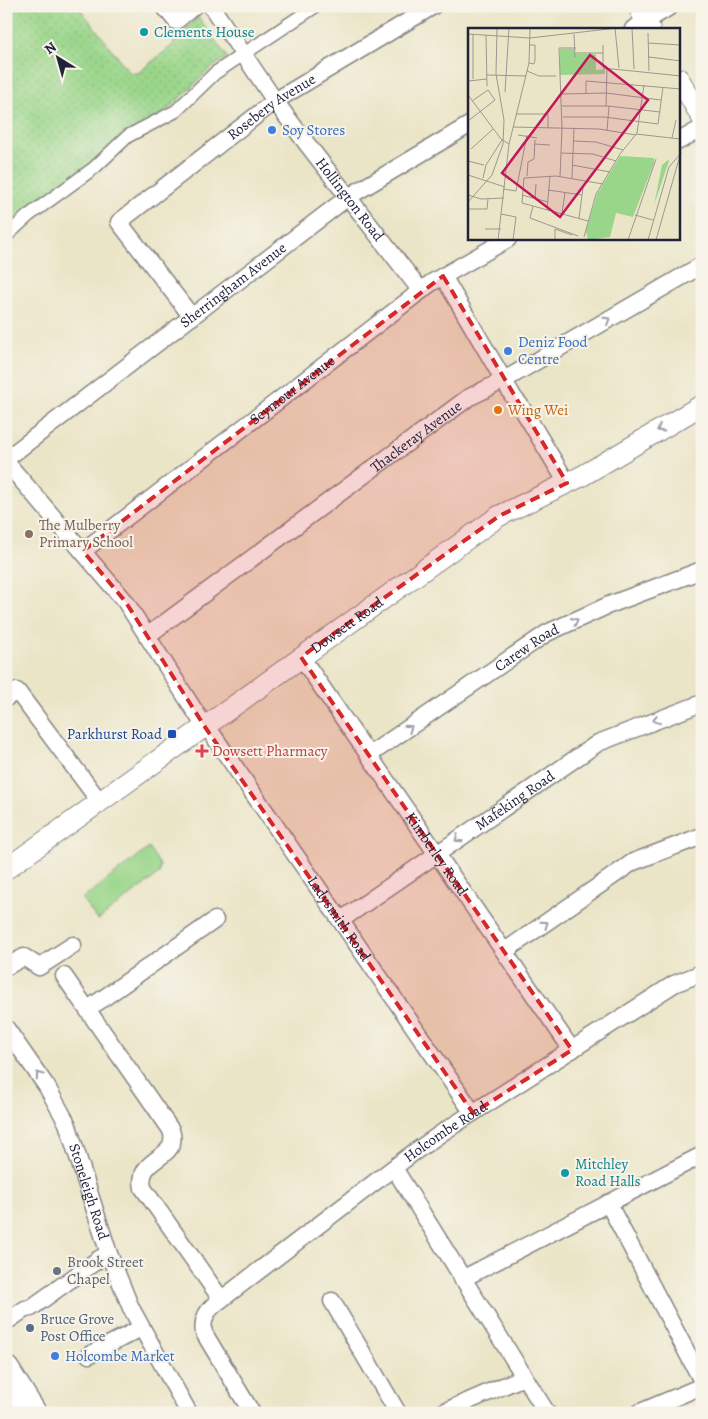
<svg xmlns="http://www.w3.org/2000/svg" width="708" height="1419" viewBox="0 0 708 1419" font-family="Alegreya,serif">
	<style>
		.grass { fill: #9ad68a; stroke: #5e7c62 }
		.park { fill: url(#park-dots); stroke: #5e7c62 }
		.lines { fill: none; stroke-linecap: round; stroke-linejoin: round }
		.pedestrian-casing { stroke: #868482; stroke-width: 15 }
		.minor-casing { stroke: #868482; stroke-width: 19 }
		.tertiary-casing { stroke: #868482; stroke-width: 22 }
		.trunk-casing { stroke: #868482; stroke-width: 29 }
		.pedestrian { stroke: #fff; stroke-width: 12 }
		.minor { stroke: #fff; stroke-width: 16 }
		.tertiary { stroke: #fff; stroke-width: 20 }
		.trunk { stroke: #fff; stroke-width: 26 }
		.oneway { stroke: #9c9ca7 }
		.marked { fill: #d62828; fill-opacity: 0.2; stroke: #d62828; stroke-width: 4; stroke-dasharray: 10 6; stroke-linejoin: round }
		.culture-dot { fill: #0f9aa8; stroke: #f7f3e8; stroke-width: 2 }
		.shop-dot { fill: #3f7fe0; stroke: #f7f3e8; stroke-width: 2 }
		.food-dot { fill: #e8710a; stroke: #f7f3e8; stroke-width: 2 }
		.education-dot { fill: #8d6e63; stroke: #f7f3e8; stroke-width: 2 }
		.transit-dot { fill: #1a4fb4; stroke: #f7f3e8; stroke-width: 2 }
		.health-dot { fill: #e0444e; stroke: #f7f3e8; stroke-width: 2 }
		.worship-dot { fill: #6b7280; stroke: #f7f3e8; stroke-width: 2 }
		.service-dot { fill: #5c6f8a; stroke: #f7f3e8; stroke-width: 2 }
		.labels { text-anchor: middle; stroke-width: 4; stroke-linejoin: round; paint-order: stroke }
		.culture-label { font-size: 15px; fill: #0d838f; stroke: #f7f3e8; text-anchor: start }
		.street-label { font-size: 15px; fill: #22223b; stroke: #f7f3e8 }
		.shop-label { font-size: 15px; fill: #366cbe; stroke: #f7f3e8; text-anchor: start }
		.food-label { font-size: 15px; fill: #c56008; stroke: #f7f3e8; text-anchor: start }
		.education-label { font-size: 15px; fill: #785e54; stroke: #f7f3e8; text-anchor: start }
		.transit-label { font-size: 15px; fill: #164399; stroke: #f7f3e8; text-anchor: end }
		.health-label { font-size: 15px; fill: #be3a42; stroke: #f7f3e8; text-anchor: start }
		.worship-label { font-size: 15px; fill: #5b616d; stroke: #f7f3e8; text-anchor: start }
		.service-label { font-size: 15px; fill: #4e5e75; stroke: #f7f3e8; text-anchor: start }
		.inset-road { fill: none; stroke: #9b9790; stroke-width: 1 }
		.view { fill: #c2185b; fill-opacity: 0.15; stroke: #c2185b; stroke-width: 2.5 }
		.inset-edge { fill: none; stroke: #22223b; stroke-width: 2.5 }
	</style>
	<defs>
		<pattern id="park-dots" width="8" height="8" patternUnits="userSpaceOnUse" patternTransform="scale(1.25)"><rect width="8" height="8" fill="#9ad68a"/><path d="M2 2h.1M6 6h.1" fill="none" stroke="#84b778" stroke-width="1.8" stroke-linecap="round"/></pattern>
	</defs>
	<rect width="100%" height="100%" fill="#f7f3e8"/>
	<filter id="ink" filterUnits="userSpaceOnUse"><feTurbulence type="fractalNoise" baseFrequency=".02" numOctaves="2"/><feDisplacementMap in="SourceGraphic" scale="10" xChannelSelector="R" yChannelSelector="G"/><feConvolveMatrix kernelMatrix="1 2 1 2 8 2 1 2 1" color-interpolation-filters="sRGB"/></filter>
	<filter id="wash" filterUnits="userSpaceOnUse"><feTurbulence type="fractalNoise" baseFrequency=".0096" numOctaves="4" result="noise"/><feDisplacementMap in="SourceGraphic" scale="20" xChannelSelector="R" yChannelSelector="G"/><feGaussianBlur stdDeviation="1.12" result="paint"/><feColorMatrix in="noise" values="0 0 0 0 0 0 0 0 0 0 0 0 0 0 0 0 0 1.4 0 .05"/><feComposite in="paint" operator="in"/></filter>
	<g filter="url(#wash)">
		<rect width="100%" height="100%" fill="#ebe5c8"/>
		<path class="grass" d="M149,848L160,865L159,874L98,920L82,899Z"/>
		<path class="park" d="M6,6H78L130,73H138L174,44V37L199,18L227,57L209,70L171,107L26,210L6,227Z"/>
	</g>
	<g filter="url(#ink)">
		<g class="lines">
			<defs>
				<path id="pedestrian" d="M6,236L28,216L94,168L128,136L176,111L215,73L316,6"/>
				<g id="minor">
					<path d="M164,6L176,21L194,6"/>
					<path id="s1" d="M211,6L275,101L307,144L421,291"/>
					<path d="M633,29L671,6"/>
					<path d="M679,141L702,128"/>
					<path d="M443,276L514,398L520,405L567,483"/>
					<path id="s2" d="M192,317L119,222L275,101L433,6"/>
					<path id="s3" d="M6,459L348,197L469,125"/>
					<path d="M6,462L125,601L205,727"/>
					<path id="s4" d="M83,551L431,283L508,239"/>
					<path id="s5" d="M147,636L468,398L504,380L702,265"/>
					<path id="s6" d="M301,657L572,1050"/>
					<path d="M6,698L17,691L100,802"/>
					<path id="s7" d="M206,725L473,1113"/>
					<path id="s8" d="M369,755L547,633L609,605L702,570"/>
					<path id="s9" d="M341,920L598,743L702,703"/>
					<path d="M505,951L633,862L702,836"/>
					<path d="M6,967L24,957L39,967L73,945"/>
					<path d="M64,976L171,1130C181,1161 136,1155 143,1188L221,1299"/>
					<path d="M88,1009L215,920"/>
					<path id="s10" d="M6,1028L47,1087L67,1123L109,1254L131,1308L189,1413"/>
					<path d="M394,1168L547,1413"/>
					<path d="M608,1203L702,1381"/>
					<path d="M462,1279L702,1155"/>
					<path d="M332,1301L398,1413"/>
					<path d="M9,1320L25,1309L31,1308L99,1259L109,1254"/>
					<path d="M89,1355L141,1328"/>
					<path id="s11" d="M252,1413L204,1333C202,1321 205,1313 214,1305L413,1153L443,1132L674,984L702,973"/>
					<path d="M441,1413L524,1377"/>
					<path d="M638,1413L702,1386"/>
				</g>
				<g id="tertiary">
					<path d="M638,6L650,29"/>
					<path d="M679,79L702,118"/>
					<path id="s12" d="M6,869L499,516L582,476L702,405"/>
				</g>
				<path id="trunk" d="M6,1370L33,1413"/>
			</defs>
			<use href="#pedestrian" class="pedestrian-casing"/>
			<use href="#minor" class="minor-casing"/>
			<use href="#tertiary" class="tertiary-casing"/>
			<use href="#trunk" class="trunk-casing"/>
			<use href="#pedestrian" class="pedestrian"/>
			<use href="#minor" class="minor"/>
			<use href="#tertiary" class="tertiary"/>
			<use href="#trunk" class="trunk"/>
		</g>
		<defs><path id="oneway-chevron" d="M-2-3.5L2.5 0L-2 3.5" fill="none" stroke-width="1.6" stroke-linecap="round" stroke-linejoin="round" transform="scale(1.25)"/></defs>
		<g class="oneway">
			<use href="#oneway-chevron" transform="translate(607 320) rotate(-30)"/>
			<use href="#oneway-chevron" transform="translate(660 429) rotate(149)"/>
			<use href="#oneway-chevron" transform="translate(575 621) rotate(-25)"/>
			<use href="#oneway-chevron" transform="translate(656 720) rotate(159)"/>
			<use href="#oneway-chevron" transform="translate(409 728) rotate(-34)"/>
			<use href="#oneway-chevron" transform="translate(458 839) rotate(145)"/>
			<use href="#oneway-chevron" transform="translate(545 924) rotate(-35)"/>
			<use href="#oneway-chevron" transform="translate(39 1075) rotate(-125)"/>
		</g>
	</g>
	<path class="marked" d="M443,276L567,483L499,516L301,657L572,1050L473,1113L205,727L125,601L83,551Z"/>
	<g class="culture-dot">
		<circle cx="144" cy="32" r="5"/>
		<circle cx="565" cy="1173" r="5"/>
	</g>
	<g class="shop-dot">
		<circle cx="272" cy="130" r="5"/>
		<circle cx="508" cy="351" r="5"/>
		<circle cx="55" cy="1356" r="5"/>
	</g>
	<circle class="food-dot" cx="498" cy="410" r="5"/>
	<circle class="education-dot" cx="29" cy="534" r="5"/>
	<rect class="transit-dot" x="167" y="729" width="10" height="10" rx="2.5"/>
	<path class="health-dot" d="M199.5 743.5h5v5h5v5h-5v5h-5v-5h-5v-5h5z"/>
	<circle class="worship-dot" cx="57" cy="1271" r="5"/>
	<circle class="service-dot" cx="30" cy="1328" r="5"/>
	<g class="labels">
		<g class="culture-label">
			<text x="154" y="37">Clements House</text>
			<text x="575" y="1169">Mitchley<tspan x="575" dy="17">Road Halls</tspan></text>
		</g>
		<g class="street-label">
			<text dy="5" stroke="none"><textPath href="#s2" startOffset="311">Rosebery Avenue</textPath></text>
			<text dy="5" stroke="none"><textPath href="#s1" startOffset="238">Hollington Road</textPath></text>
			<text dy="5" stroke="none"><textPath href="#s3" startOffset="286">Sherringham Avenue</textPath></text>
			<text dy="5" stroke="none"><textPath href="#s4" startOffset="264">Seymour Avenue</textPath></text>
			<text dy="5" stroke="none"><textPath href="#s5" startOffset="335">Thackeray Avenue</textPath></text>
			<text dy="5" stroke="none"><textPath href="#s12" startOffset="419">Dowsett Road</textPath></text>
			<text dy="5" stroke="none"><textPath href="#s8" startOffset="191">Carew Road</textPath></text>
			<text dy="5" stroke="none"><textPath href="#s9" startOffset="211">Mafeking Road</textPath></text>
			<text dy="5" stroke="none"><textPath href="#s6" startOffset="239">Kimberley Road</textPath></text>
			<text dy="5" stroke="none"><textPath href="#s7" startOffset="235">Ladysmith Road</textPath></text>
			<text dy="5" stroke="none"><textPath href="#s11" startOffset="414">Holcombe Road</textPath></text>
			<text dy="5" stroke="none"><textPath href="#s10" startOffset="185">Stoneleigh Road</textPath></text>
		</g>
		<g class="shop-label">
			<text x="282" y="135">Soy Stores</text>
			<text x="518" y="347">Deniz Food<tspan x="518" dy="17">Centre</tspan></text>
			<text x="65" y="1361">Holcombe Market</text>
		</g>
		<g class="food-label">
			<text x="508" y="415">Wing Wei</text>
		</g>
		<g class="education-label">
			<text x="39" y="530">The Mulberry<tspan x="39" dy="17">Primary School</tspan></text>
		</g>
		<g class="transit-label">
			<text x="162" y="739">Parkhurst Road</text>
		</g>
		<g class="health-label">
			<text x="212" y="756">Dowsett Pharmacy</text>
		</g>
		<g class="worship-label">
			<text x="67" y="1267">Brook Street<tspan x="67" dy="17">Chapel</tspan></text>
		</g>
		<g class="service-label">
			<text x="40" y="1324">Bruce Grove<tspan x="40" dy="17">Post Office</tspan></text>
		</g>
	</g>
	<g transform="translate(468 28)">
		<rect width="212" height="212" fill="#ebe5c8"/>
		<path d="M200,132L201,133L186,177L194,137Z" fill="#9ad68a"/>
		<path d="M92,21H106L108,26H128V42L137,41V46L92,47ZM152,128L186,130V135L165,189L148,185L142,209L120,212L118,203L129,166Z" fill="#9ad68a"/>
		<path class="inset-road" d="M147,0L151,40M164,0L166,41M180,5L181,43M0,6L62,10M5,6V51M106,6L107,29M18,7L19,58M62,10L149,0M180,15L213,17M135,17V40L213,48M108,25H135M181,29L213,33M61,35L66,36L67,32V17H62M59,43L71,48H88M19,47L58,48M0,53L19,51M37,64L41,0M94,66L138,65L193,72M118,66V53L213,61M0,67L33,111L41,116L30,212M94,78H140L192,84M138,78L139,40M48,86H80V100M95,89H136L190,96L195,59M0,93L27,72L20,62L4,73M45,99L131,101L168,107M94,100L91,20H108M139,103L141,78M168,106L212,111M50,107L69,110M204,110L208,92M105,113L128,114L155,122M41,116L61,35L62,0M66,116L82,117M3,121L25,101M93,125L125,126L148,133M0,133L16,137M104,137L142,144M0,147L37,159M59,148L60,134L66,131L67,112M92,149L94,100M15,150L18,137L34,112M104,150L106,100M35,161L48,163L59,107M80,162L114,167M0,167L13,171L36,170M54,167L80,174M67,171L68,156M0,174L24,147L35,116L36,92L28,46L29,0M65,178L62,190L110,208M0,181H19L20,171M79,182L82,148M94,185L97,165M33,186L48,189L45,212M167,187L185,192M111,190L115,160M120,193L54,175L56,150L88,148L135,156M17,201H33M116,209L128,166L152,126L169,105L176,57M87,212V201L104,207M160,212L188,131M180,212L201,139L213,125M188,212L213,124"/>
		<path class="view" d="M122,27L180,72L92,189L34,145Z"/>
		<rect width="212" height="212" class="inset-edge"/>
	</g>
	<rect width="708" height="1419" fill="none" stroke="#f7f3e8" stroke-width="25"/>
	<g transform="translate(58 58) rotate(323)" stroke="#f7f3e8" stroke-width="4" paint-order="stroke">
	<path d="M0-4L9 19L0 12L-9 19Z" fill="#22223b"/>
	<text y="-8" font-size="14" font-weight="bold" text-anchor="middle" fill="#22223b">N</text>
	</g>
</svg>
